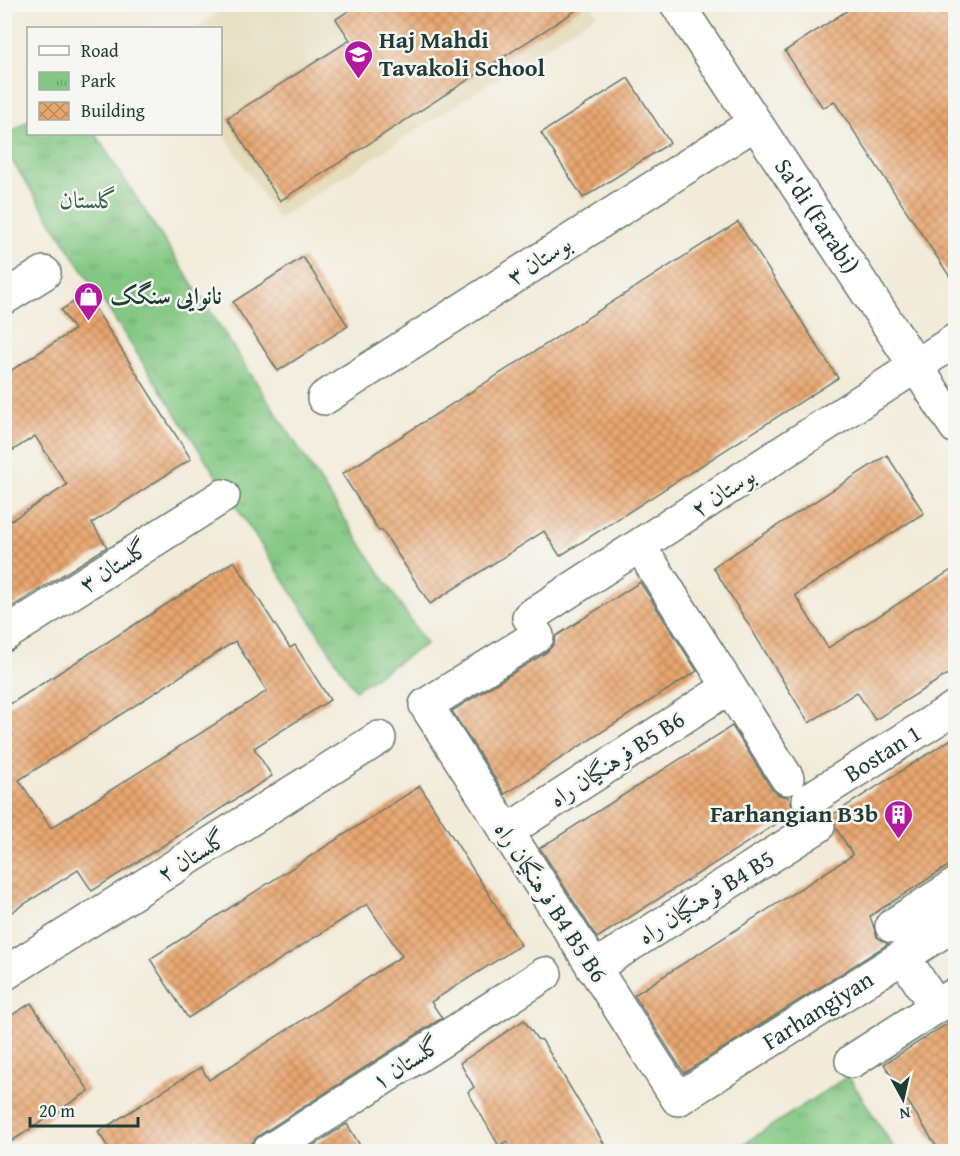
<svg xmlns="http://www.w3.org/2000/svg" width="960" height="1156" viewBox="0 0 960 1156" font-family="'Gentium Book Plus',Amiri,serif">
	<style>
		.built { fill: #e4dbba }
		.park { fill: url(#park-tufts); stroke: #52825c; stroke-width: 1.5 }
		.building { fill: url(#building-cross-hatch); fill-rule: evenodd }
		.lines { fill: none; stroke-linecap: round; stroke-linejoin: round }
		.minor-casing { stroke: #697a6e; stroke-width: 36 }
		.minor { stroke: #fff; stroke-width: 33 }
		.labels { text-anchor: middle; stroke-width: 5; stroke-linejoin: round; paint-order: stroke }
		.poi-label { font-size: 24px; font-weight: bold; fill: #1f3d34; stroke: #f6f6f2; text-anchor: start }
		.park-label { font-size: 24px; fill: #386048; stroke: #f6f6f2 }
		.street-label { font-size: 24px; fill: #1f3d34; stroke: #f6f6f2 }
	</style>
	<defs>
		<pattern id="park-tufts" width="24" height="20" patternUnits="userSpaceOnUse" patternTransform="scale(1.5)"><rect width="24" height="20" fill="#84c883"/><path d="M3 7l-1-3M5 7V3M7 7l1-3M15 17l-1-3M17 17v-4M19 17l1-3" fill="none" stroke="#6ba46c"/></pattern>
		<pattern id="building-cross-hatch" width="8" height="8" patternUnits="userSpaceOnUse" patternTransform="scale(1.5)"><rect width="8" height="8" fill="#e9a66f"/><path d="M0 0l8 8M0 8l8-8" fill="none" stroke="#bc885c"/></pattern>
	</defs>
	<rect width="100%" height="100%" fill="#f6f6f2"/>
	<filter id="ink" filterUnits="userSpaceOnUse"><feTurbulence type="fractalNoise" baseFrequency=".0167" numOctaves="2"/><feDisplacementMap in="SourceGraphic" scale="12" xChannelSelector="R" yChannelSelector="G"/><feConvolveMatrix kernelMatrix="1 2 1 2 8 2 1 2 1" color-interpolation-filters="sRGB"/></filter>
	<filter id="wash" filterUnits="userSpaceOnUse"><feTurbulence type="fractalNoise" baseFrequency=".008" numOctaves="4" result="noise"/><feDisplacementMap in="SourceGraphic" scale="24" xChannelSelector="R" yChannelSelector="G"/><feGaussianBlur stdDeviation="1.35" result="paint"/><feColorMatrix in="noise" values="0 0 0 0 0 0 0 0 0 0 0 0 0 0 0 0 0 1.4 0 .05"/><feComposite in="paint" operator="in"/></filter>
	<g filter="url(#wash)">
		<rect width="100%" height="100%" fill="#f2ebd9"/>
		<path class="built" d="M232,4H591L597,14L278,219L221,130L220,28H195Z"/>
		<g class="park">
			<path d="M28,121V134H95L426,644L355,690L5,150V136Z"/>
			<path d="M848,1076L896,1151L731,1152Z"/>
		</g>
		<g id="blocks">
			<g class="building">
				<path d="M359,4H586L280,201L227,118L350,40L336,19Z"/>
				<path d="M857,4H956V286L834,101L823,108L785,51Z"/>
				<path d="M628,78L670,143L583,198L541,133Z"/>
				<path d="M738,222L838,378L560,556L544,531L430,604L382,530L379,531L342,474Z"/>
				<path d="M303,257L348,326L278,371L233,302Z"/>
				<path d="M86,294L191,459L92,523L107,547L4,612V525L67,485L35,436L4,456V375L74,330L61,310Z"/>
				<path d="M887,455L924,513L795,595L828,648L956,567V669L875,720L857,692L809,723L713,567Z"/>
				<path d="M234,561L290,648L295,645L330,700L254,748L272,776L92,891L78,870L4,917V708ZM235,641L267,691L51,828L19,780Z"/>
				<path d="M640,582L697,671L505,794L452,711L547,652L554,644L556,636Z"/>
				<path d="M732,726L771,788L779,795L788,797L795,812L597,938L540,848Z"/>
				<path d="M956,736V861L870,916L877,937L888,944L684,1073L634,995L853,855L836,828L832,815Z"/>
				<path d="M420,786L521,945L431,1002L442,1018L258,1136L252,1143L249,1152H111L98,1132L201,1067L209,1080L402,956L367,904L188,1018L150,959Z"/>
				<path d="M31,1003L89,1091L4,1146V1020Z"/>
				<path d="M956,1018V1152H940L884,1064Z"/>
				<path d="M524,1020L537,1039L542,1040L609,1152H512L507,1141L499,1146L468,1092L474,1087L460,1063Z"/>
				<path d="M347,1124L364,1152H303Z"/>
			</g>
		</g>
	</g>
	<g filter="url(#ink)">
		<use href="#blocks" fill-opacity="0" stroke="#697a6e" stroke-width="1.5"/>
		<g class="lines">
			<defs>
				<g id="minor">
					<path id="s1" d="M677,4L956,427"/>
					<path d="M4,298L44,273"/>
					<path d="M324,398L755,123"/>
					<path d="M651,564L787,778"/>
					<path d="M529,617L956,340"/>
					<path d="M4,635L223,496"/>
					<path id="s2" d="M537,636L426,705L678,1099L956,923"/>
					<path id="s3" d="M809,800L956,707"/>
					<path d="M506,832L729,687"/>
					<path d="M892,926L956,885"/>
					<path d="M903,956L936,1007"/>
					<path d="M593,968L818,826"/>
					<path d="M4,974L379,738"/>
					<path d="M852,1061L956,994"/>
					<path d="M268,1152L545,974"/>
				</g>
			</defs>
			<use href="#minor" class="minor-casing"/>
			<use href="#minor" class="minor"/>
		</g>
	</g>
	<defs>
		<symbol id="school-pin" viewBox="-11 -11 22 30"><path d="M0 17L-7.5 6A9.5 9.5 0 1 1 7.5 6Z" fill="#b5179e" stroke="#f6f6f2"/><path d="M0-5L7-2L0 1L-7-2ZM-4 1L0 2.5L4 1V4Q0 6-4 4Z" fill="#fff"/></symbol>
		<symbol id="shop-pin" viewBox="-11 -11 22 30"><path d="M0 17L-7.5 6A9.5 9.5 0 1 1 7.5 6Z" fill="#b5179e" stroke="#f6f6f2"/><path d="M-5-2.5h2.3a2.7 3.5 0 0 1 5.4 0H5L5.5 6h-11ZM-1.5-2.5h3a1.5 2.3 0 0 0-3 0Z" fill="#fff"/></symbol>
		<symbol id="building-pin" viewBox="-11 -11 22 30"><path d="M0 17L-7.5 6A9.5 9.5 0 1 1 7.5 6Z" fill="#b5179e" stroke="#f6f6f2"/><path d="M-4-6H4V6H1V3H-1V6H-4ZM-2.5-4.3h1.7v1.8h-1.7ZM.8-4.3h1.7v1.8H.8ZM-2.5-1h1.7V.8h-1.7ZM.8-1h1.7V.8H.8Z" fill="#fff"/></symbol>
	</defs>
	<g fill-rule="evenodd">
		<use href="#school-pin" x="342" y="38" width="33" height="45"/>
		<use href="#shop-pin" x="72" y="280" width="33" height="45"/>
		<use href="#building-pin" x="882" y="798" width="33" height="45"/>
	</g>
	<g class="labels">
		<g class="poi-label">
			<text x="379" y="48">Haj Mahdi<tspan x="379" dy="28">Tavakoli School</tspan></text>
			<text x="110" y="304">نانوایی سنگک</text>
			<text x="878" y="822" text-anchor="end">Farhangian B3b</text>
		</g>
		<g class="park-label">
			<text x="88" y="208">گلستان</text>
		</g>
		<g class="street-label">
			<text dy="8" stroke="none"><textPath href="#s1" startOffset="254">Sa'di (Farabi)</textPath></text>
			<text transform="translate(539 260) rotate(-33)" y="8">بوستان ۳</text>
			<text transform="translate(723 492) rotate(-33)" y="8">بوستان ۲</text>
			<text transform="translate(114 566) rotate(-33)" y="8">گلستان ۳</text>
			<text dy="8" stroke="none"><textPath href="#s3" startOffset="87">Bostan 1</textPath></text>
			<text transform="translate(617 759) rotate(-33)" y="8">فرهنگیان راه B5 B6</text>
			<text transform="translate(192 856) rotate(-32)" y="8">گلستان ۲</text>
			<text transform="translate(706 897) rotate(-32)" y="8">فرهنگیان راه B4 B5</text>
			<text transform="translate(551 902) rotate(57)" y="8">فرهنگیان راه B4 B5 B6</text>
			<text dy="8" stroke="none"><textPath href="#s2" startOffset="764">Farhangiyan</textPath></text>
			<text transform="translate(406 1063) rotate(-33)" y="8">گلستان ۱</text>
		</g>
	</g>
	<rect width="960" height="1156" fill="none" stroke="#f6f6f2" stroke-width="24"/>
	<rect x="27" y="27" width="195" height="108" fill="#f6f6f2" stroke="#a0aca6" stroke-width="1.5"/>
	<rect x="39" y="46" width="30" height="9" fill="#ffffff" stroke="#a0aca6" stroke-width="1.5"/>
	<text x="81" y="57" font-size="18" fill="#1f3d34">Road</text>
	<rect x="39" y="72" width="30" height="18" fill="url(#park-tufts)" stroke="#a0aca6" stroke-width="1.5"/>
	<text x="81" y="87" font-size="18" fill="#1f3d34">Park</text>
	<rect x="39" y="102" width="30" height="18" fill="url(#building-cross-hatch)" stroke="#a0aca6" stroke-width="1.5"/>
	<text x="81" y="117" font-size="18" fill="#1f3d34">Building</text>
	<g transform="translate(903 1099) rotate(172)" stroke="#f6f6f2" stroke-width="4.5" paint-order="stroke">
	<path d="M0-4.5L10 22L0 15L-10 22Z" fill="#1f3d34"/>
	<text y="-9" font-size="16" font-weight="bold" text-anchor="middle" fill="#1f3d34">N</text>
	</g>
	<path d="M30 1117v9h108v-9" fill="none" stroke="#1f3d34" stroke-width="3"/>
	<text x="39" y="1117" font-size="18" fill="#1f3d34" stroke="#f6f6f2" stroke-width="4.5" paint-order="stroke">20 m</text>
</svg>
